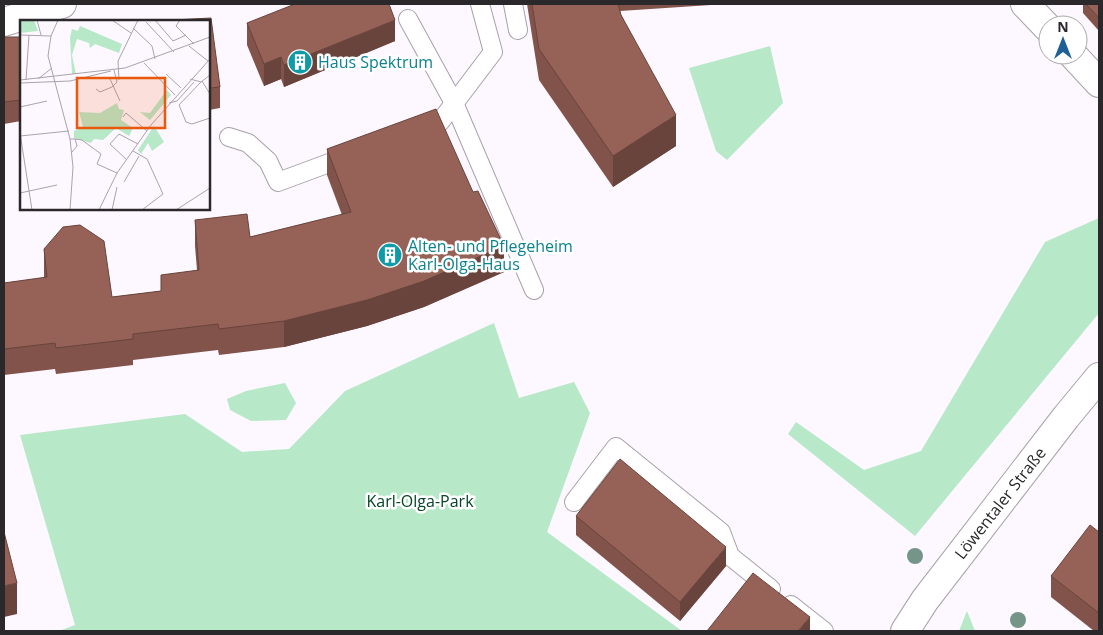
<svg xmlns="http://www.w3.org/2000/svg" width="1103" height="635" viewBox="0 0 1103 635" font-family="'Open Sans',sans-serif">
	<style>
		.green { fill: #b7e8c7 }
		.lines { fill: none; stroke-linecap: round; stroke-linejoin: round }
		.service-casing { stroke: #a8a0aa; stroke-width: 20 }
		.minor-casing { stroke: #a8a0aa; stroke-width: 30 }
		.tertiary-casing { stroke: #a8a0aa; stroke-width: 30 }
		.service { stroke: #fff; stroke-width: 18 }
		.minor { stroke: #fff; stroke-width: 28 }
		.tertiary { stroke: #fff; stroke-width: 28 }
		.tree { fill: #759588 }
		.wall { fill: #81534a }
		.shaded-wall { fill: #69443c }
		.building { fill: #966156; stroke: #69443c }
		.labels { text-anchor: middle; stroke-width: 5; stroke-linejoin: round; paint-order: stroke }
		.culture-label { font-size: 16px; fill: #0d838f; stroke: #fff; text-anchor: start }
		.park-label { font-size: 16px; fill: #064526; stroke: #fff }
		.street-label { font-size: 16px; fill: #2b282b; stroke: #fff }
		.inset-road { fill: none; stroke: #a9a4aa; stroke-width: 1 }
		.view { fill: #e8590c; fill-opacity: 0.15; stroke: #e8590c; stroke-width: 2.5 }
		.inset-edge { fill: none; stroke: #2b282b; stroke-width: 2.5 }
	</style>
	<rect width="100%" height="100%" fill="#fdf7ff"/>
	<g class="green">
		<path d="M770,46L783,103L727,160L716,151L689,68Z"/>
		<path d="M1099,218V313L915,536L788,434L796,422L864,470L921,451L1045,242Z"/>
		<path d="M494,323L519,398L574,382L590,413L547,532L682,631H59L75,625L20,435L185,414L242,452L289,449L345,391Z"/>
		<path d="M285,383L296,403L286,420L251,421L230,410L227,399L246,391Z"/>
		<path d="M967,611L975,631H959Z"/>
	</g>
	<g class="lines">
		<defs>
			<g id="service">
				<path d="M513,4L518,30"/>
				<path d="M408,19L454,103L534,290"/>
				<path d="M419,130L440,122L493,52L480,4"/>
				<path d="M229,137L248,143L268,161L278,182L348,156"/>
				<path d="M574,502L616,447L721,532L730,556L771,589"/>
				<path d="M791,605L824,631"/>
			</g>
			<g id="minor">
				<path d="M1025,4L1048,28"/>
				<path d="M1073,55L1099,83"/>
			</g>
			<g id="tertiary">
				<path d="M4,22L62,4"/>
				<path d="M905,631L925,600L1066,417L1099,377"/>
			</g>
		</defs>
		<use href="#service" class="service-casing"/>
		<use href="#minor" class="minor-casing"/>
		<use href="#tertiary" class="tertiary-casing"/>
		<use href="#service" class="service"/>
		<use href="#minor" class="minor"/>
		<use href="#tertiary" class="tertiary"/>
	</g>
	<g class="tree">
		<circle cx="915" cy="556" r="8"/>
		<circle cx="1018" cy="620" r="8"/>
	</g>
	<g class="wall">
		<path d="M527,4H726L620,11L621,15L676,146L613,187L539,80Z"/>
		<path d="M1083,4H1099V31L1083,13Z"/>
		<path d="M209,21L220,87V108L209,110Z"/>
		<path d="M247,23L395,41L284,87L281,79L264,86L247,45Z"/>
		<path d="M4,37H21V121L4,124Z"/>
		<path d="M327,149L504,272L424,307L367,326L284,347L219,355L218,350L133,360V365L56,374L55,369L4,375V283L44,278V249L112,297L161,291L197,270L195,246V220L250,237L342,215L327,175Z"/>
		<path d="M576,516L726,566L680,621L576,535Z"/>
		<path d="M1099,532V631H1094L1051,597V576Z"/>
	</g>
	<g class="shaded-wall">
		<path d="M395,20V41L284,87V65Z"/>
		<path d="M281,57V79L264,86V64Z"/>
		<path d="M676,115V146L613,187V156Z"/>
		<path d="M504,246V272L424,307L367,326L284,347V321Z"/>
		<path d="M726,547V566L680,621V602Z"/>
		<path d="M17,583V614L4,617V586Z"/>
		<path d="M810,617V631H798Z"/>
	</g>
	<g class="building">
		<path d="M295,4H389L395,20L284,65L281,57L264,64L247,23Z"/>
		<path d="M532,4H618L621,15L676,115L613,156L539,49Z"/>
		<path d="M1086,4H1099V18Z"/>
		<path d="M211,18L220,87L209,88V21H154Z"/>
		<path d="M4,37H21V100L4,102Z"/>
		<path d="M436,109L473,192L478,191L504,246L424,281L367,300L284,321L219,329L218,324L133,334V339L56,348L55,343L4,349V283L47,277L44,249L63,227L80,225L104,241L112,297L161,291V275L199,270L195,220L247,214L250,237L351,212L327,149Z"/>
		<path d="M620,459L726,547L680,602L576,516Z"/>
		<path d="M1090,525L1099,532V613L1051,576Z"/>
		<path d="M4,532L17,583L4,586Z"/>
		<path d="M753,573L810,617L798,631H707Z"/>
	</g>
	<defs>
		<symbol id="building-disc" viewBox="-11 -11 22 22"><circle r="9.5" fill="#0f9aa8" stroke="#fff"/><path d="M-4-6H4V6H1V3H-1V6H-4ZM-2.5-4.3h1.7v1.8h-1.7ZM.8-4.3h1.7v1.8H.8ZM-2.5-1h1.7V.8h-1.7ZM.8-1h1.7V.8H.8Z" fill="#fff"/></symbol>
	</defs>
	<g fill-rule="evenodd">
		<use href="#building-disc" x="286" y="48" width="28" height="28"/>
		<use href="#building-disc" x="376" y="241" width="28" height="28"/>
	</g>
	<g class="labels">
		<g class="culture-label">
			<text x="318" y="68">Haus Spektrum</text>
			<text x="408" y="252">Alten- und Pflegeheim<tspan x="408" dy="18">Karl-Olga-Haus</tspan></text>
		</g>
		<g class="park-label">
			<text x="420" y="507">Karl-Olga-Park</text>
		</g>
		<g class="street-label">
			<text transform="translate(1000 503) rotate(-52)" y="6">Löwentaler Straße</text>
		</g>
	</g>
	<g transform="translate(20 20)">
		<rect width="190" height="190" fill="#fdf7ff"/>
		<path d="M0,0H14L18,11L0,13ZM60,6L102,24L99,33L75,24L70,28L69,23L57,19L52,35L56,54H52L50,18L52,9L58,11ZM147,70L151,75L130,100L120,92L130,93ZM97,83L99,89L104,90L101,100L113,108L109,116L96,108L83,120L74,119L71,123L54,118V111L63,107L59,92L80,93ZM134,106L144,122L132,131L128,123L121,134L118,130Z" fill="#b7e8c7"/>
		<path class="inset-road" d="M17,0L21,15M38,0L31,16L28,36L50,119L53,147L50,190M92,0L111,13M135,0L153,21L166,15M160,0L156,6L174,24M126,2L154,32M113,8L132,26L135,39M0,15L31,16M169,26L188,41M124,43L155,75M146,54L161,68M18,59L32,48M90,59L100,81M170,59L181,62L190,55M0,60L105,48L190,17M6,60L9,15M99,60L98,41L118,0M182,61L190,74M181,62L159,85L166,102L172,104L190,98M0,63L50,61L91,51M76,69L80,72L92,67L97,62L94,50M149,83L157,81L174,62M0,87L27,81M103,97L106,93L127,111M0,113L12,190M0,116L49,111M50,119H55L57,126L52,132M55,119L62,120L81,134L77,144L97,153M113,131L127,139L143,174L122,190M107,140L90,124L99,114L118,124M104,162L119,136M0,173L37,165M79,190L97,153L131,105L190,39M92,190L97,167M156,190L190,168"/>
		<path class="view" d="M57,58H145V108H57Z"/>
		<rect width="190" height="190" class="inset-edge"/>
	</g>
	<rect width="1103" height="635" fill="none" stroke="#2b282b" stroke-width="10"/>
	<g transform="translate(1063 40)"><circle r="24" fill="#ffffff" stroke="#aaa9aa"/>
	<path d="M0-4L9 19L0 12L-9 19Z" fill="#1e6096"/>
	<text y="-8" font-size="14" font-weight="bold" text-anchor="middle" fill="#2b282b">N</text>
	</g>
</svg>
